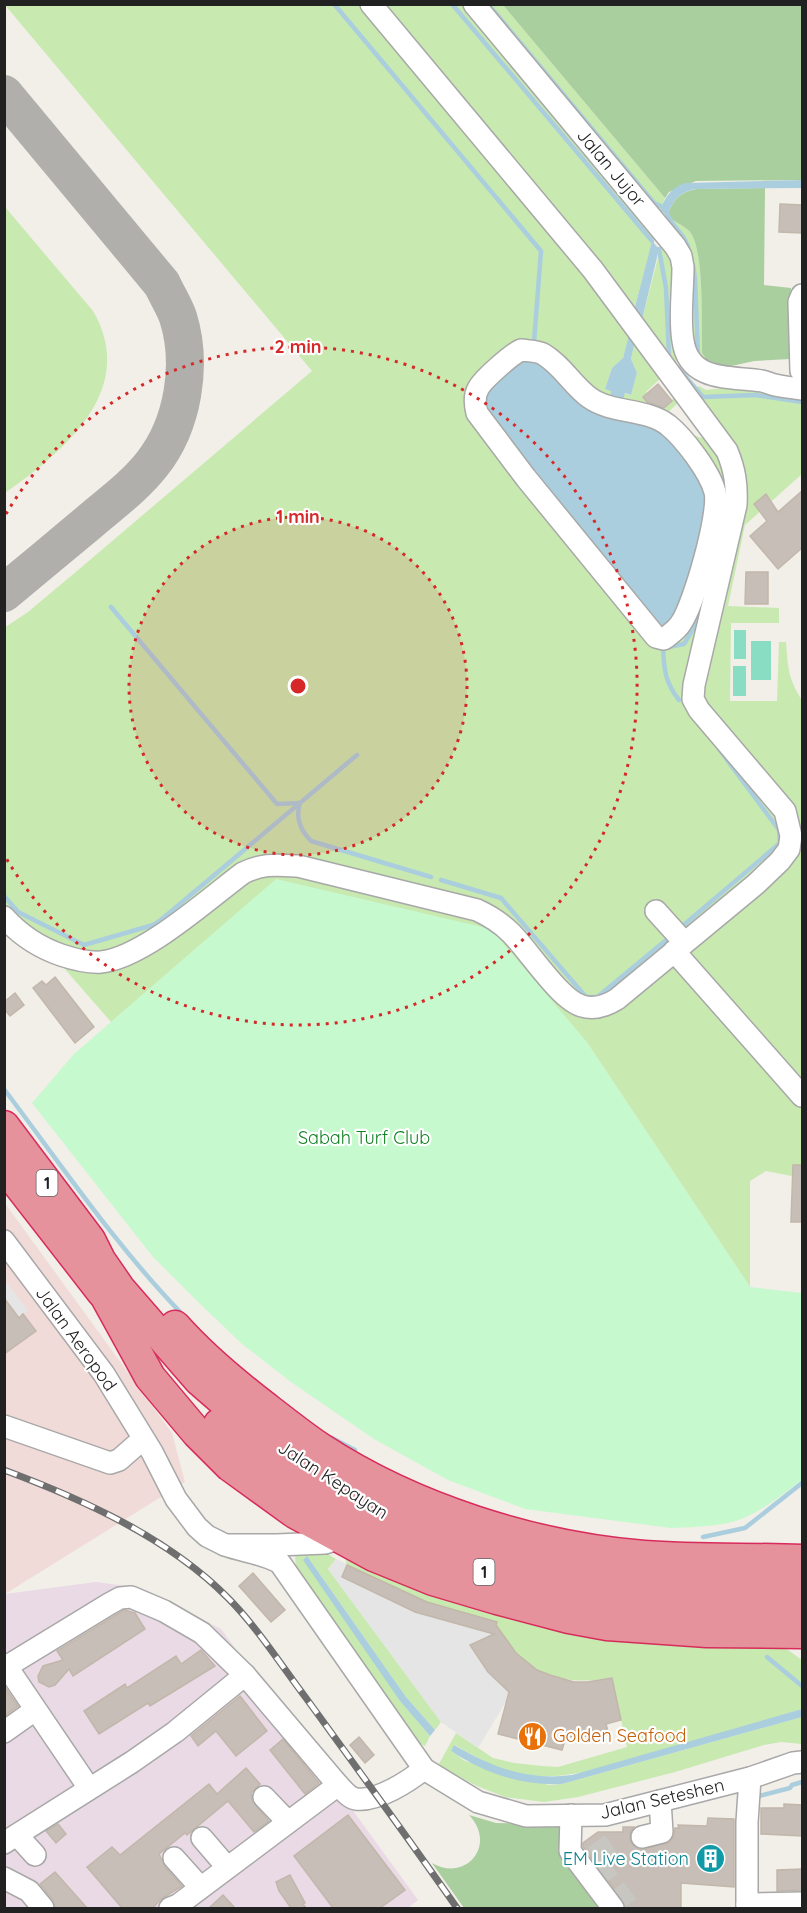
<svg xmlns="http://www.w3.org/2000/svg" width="807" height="1913" viewBox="0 0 807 1913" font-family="Quicksand,sans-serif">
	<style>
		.commercial { fill: #f1dbd8 }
		.industrial { fill: #eadae6 }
		.grass { fill: #c8e9b0 }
		.forest { fill: #a9cf9e }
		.park { fill: #c7f9cf }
		.pitch { fill: #88ddc3 }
		.parking { fill: #e5e5e5 }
		.water { fill: #aacedd }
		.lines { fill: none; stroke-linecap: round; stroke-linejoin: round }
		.stream { stroke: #aacedd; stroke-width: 4.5 }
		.taxiway { stroke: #b0afac; stroke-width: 38 }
		.building { fill: #c6beb7; stroke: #c2b7aa; stroke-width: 1.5 }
		.minor-tunnel { stroke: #c7c6c0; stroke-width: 21; stroke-dasharray: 21 10; stroke-linecap: butt }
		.minor-casing { stroke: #a8a8a8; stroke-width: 24 }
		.highway-casing { stroke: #d72c5b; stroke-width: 33 }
		.minor { stroke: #fff; stroke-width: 21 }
		.highway { stroke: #e6929c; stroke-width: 30 }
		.rail-casing { stroke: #6f6f6f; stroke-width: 7 }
		.rail { stroke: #fff; stroke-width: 4.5; stroke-dasharray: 14; stroke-linecap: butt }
		.ring { fill: none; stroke: #d62828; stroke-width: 3; stroke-dasharray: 3 6 }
		.labels { text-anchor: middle; stroke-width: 4.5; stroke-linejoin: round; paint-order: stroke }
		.shield { fill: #fff; stroke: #646464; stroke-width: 1.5 }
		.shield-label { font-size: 16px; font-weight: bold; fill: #212121 }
		.street-label { font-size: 18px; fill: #212121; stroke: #fff }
		.park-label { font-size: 18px; fill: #0f7f20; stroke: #fff }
		.food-label { font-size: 18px; fill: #c56008; stroke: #fff; text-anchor: start }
		.culture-label { font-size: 18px; fill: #0d838f; stroke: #fff; text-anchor: end }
		.centre { fill: #d62828; stroke: #fff; stroke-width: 3 }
		.ring-label { font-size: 18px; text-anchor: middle; font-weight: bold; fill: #d62828; stroke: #fff; stroke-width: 4.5; stroke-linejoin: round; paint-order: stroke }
	</style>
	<rect width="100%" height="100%" fill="#f1efe8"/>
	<path class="commercial" d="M4,1202L172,1433L185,1482L5,1594Z"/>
	<path class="industrial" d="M96,1582L141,1588L221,1629L418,1900L408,1908H5V1594Z"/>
	<g class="grass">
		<path d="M5,5H360L631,327L623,358L612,368L605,389L631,395L637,373L631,359L636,336L663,376L646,392L659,409L676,397L680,401L663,417L502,353L691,442L696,436L710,441L730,478L687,687L778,814L784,840L773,859L638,971L598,1000L576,995L519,931L277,858L130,946L97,954L75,951L40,937L5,907L4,628L28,612L77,571L312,371Z"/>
		<path d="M375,5H464L655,230L634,311Z"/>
		<path d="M480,5H503L665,198L658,215Z"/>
		<path d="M5,207L93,311C139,390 63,452 5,493Z"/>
		<path d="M667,216C673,221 685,226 690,232C705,251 701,327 702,353L708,362L695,356L665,222Z"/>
		<path d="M662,242C664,245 669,249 670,253C683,282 662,333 680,358L672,366L642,320Z"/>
		<path d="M754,385V391L802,395V474L745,525L728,606L779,608V623H731L730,701H777L779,642H786C788,667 788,679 802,700V1089L683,952L796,848L705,700L702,692L744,489L692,392L699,386L706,390Z"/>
		<path d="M284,872L458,910L490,925L576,1011L674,958L802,1108V1178L766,1171L750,1181V1287L586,1041L277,879L111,1022L57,960L94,969L246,880Z"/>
		<path d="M300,1545L316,1547L336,1559L328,1569L441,1722L435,1730L406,1697L307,1556L400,1701L430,1736L425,1746L415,1741L296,1568L295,1555Z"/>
		<path d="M343,1550L775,1645L788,1650L802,1660V1709C750,1725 696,1740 643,1755C610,1764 576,1778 540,1776C508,1775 482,1761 455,1745L451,1751L465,1761L549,1785L562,1784L802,1717V1744L781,1742L764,1745L675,1772L578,1797L544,1802L505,1797L477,1786L442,1768L439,1764L456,1733L493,1758L514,1763L542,1766L558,1767L627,1747L612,1678C561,1686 528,1676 500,1631L494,1634L347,1565Z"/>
	</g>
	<g class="forest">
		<path d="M503,5H802V180L696,181L669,192L665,198Z"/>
		<path d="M765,188L764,285L791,288L790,359L754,361L718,369L708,362L702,353C701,327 705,251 690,232C685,226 673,221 667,216C673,201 678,193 696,189Z"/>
		<path d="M469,1815L496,1823L560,1824L604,1908H464L432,1863C467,1883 497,1844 469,1815Z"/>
	</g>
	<path class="park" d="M276,879L491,929L586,1041L750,1287L802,1293V1480C780,1496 756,1517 728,1523C710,1527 690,1527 671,1528L525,1509L448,1480L374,1439L291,1382L242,1344L196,1300L153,1257L32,1103L74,1054Z"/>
	<g class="pitch">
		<rect x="734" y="630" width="12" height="29"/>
		<rect x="751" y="641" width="20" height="39"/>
		<rect x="733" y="666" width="13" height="30"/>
	</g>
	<g class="parking">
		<path d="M4,1279L28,1311L19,1318L5,1298Z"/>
		<path d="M336,1559L427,1602L497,1622L494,1634L471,1646L488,1672L511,1693L478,1748L441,1722L328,1569Z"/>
	</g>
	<g class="water">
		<path d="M802,180V188L695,189C678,193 673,201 667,216L660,210C666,196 671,188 685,183Z"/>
		<path d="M652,241L659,249L642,320L634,311Z"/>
		<path d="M631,327L636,336L631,359L637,373L631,395L625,393L622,403L610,401L611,391L605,389L612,368L623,358Z"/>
		<path d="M539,358L667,431L709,490L695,578L664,633L482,412V394L514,359Z"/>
		<path d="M307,1556L406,1697L435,1730L430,1736L400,1701L303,1560Z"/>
		<path d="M802,1709V1717L562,1784C522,1786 484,1773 451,1751L454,1745C492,1767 527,1781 572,1775Z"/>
	</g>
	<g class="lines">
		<g class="stream">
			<path d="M334,4L541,251L534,342"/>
			<path d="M452,4L652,241"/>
			<path d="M488,4L654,203L665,208C670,228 686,232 690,254"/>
			<path d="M659,249L666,288L669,357"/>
			<path d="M693,265L695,279L698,355"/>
			<path d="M678,368L703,397L755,395L802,402"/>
			<path d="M111,607L277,804L300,803C295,818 300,830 311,841L431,877"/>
			<path d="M679,700C665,682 664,670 663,648L684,644L693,629L698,611"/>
			<path d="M441,880L501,898L586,997H597L601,994L671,936"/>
			<path d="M4,896L18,912L84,945L153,925L162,919L357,755"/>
			<path d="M679,929L780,843L779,830L719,749"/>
			<path d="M4,1089C62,1166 116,1246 183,1315"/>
			<path d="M332,1438L355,1450"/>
			<path d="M703,1537L745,1528L802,1483"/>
			<path d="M767,1657L802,1686"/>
			<path d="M757,1799L759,1796L790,1788L792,1785L802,1782"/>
		</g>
		<path class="taxiway" d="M4,94L162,284C167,295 174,306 178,317C193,365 183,425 152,464C134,487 110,504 88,523C60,546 32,570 4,593"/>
	</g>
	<g class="building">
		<path d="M780,204L802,205V233L779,232Z"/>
		<path d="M658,384L672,401L664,408L647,402L643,397Z"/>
		<path d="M802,491V548L778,569L750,536L767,521L754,504L766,494L778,512Z"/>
		<path d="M746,572H768V604H745Z"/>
		<path d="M55,977L94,1027L75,1043L33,988L42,981L46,985Z"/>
		<path d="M15,993L24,1005L10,1016L4,1009V1002Z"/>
		<path d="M793,1165H802V1222H791Z"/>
		<path d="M4,1298L19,1318L23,1314L36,1331L4,1354Z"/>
		<path d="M347,1565L427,1602L497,1622L496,1625L516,1653L537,1670L550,1675L574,1682H587L612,1678L621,1720L606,1724L609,1735L566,1737L562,1750L498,1734L509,1692L488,1672L470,1645L494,1634L415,1612L342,1577Z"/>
		<path d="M253,1573L285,1610L271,1622L239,1586Z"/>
		<path d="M124,1610L135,1613L145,1629L73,1676L69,1669L55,1685L49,1687L39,1682L38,1676L43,1666L63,1660L57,1651Z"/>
		<path d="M201,1650L215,1666L150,1706L148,1703L99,1734L84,1711L125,1684L127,1688L176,1656L181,1664Z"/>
		<path d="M4,1686L18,1706L4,1716Z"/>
		<path d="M240,1696L267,1731L236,1756L216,1731L198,1746L191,1736Z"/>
		<path d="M359,1737L374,1755L365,1763L350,1745Z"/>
		<path d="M283,1739L319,1783L305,1794L270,1750Z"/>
		<path d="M246,1768L260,1784L251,1793L252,1801L269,1821L254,1832L228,1801L187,1835L185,1833L159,1854L165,1867L182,1886L161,1899L153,1908H122L87,1867L112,1847L120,1855L209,1784L217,1794Z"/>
		<path d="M784,1804L802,1805V1836L761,1834V1808H784Z"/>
		<path d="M348,1815L405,1890L380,1908H333L294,1856Z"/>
		<path d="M708,1818L734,1819V1887L681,1883V1908H625L623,1900L583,1847V1843L598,1832H623V1827H634L630,1833V1841L638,1849H645L670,1842L674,1836L675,1828H679L678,1825L707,1826Z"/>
		<path d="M58,1824L66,1834L56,1843L46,1831Z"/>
		<path d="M802,1869V1890L777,1891V1870Z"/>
		<path d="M55,1872L87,1908H55L53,1900L40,1884Z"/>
		<path d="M290,1875L305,1903L303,1904L306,1908H291L279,1891L276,1882Z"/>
		<path d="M223,1895L235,1908H209Z"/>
	</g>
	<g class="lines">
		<path class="minor-tunnel" d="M611,1844L592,1857L630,1908"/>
		<defs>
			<g id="minor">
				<path d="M474,4L675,246L681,256L683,267C683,291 679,318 683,341C689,383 732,376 762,381C767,382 770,384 775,385C784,387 793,388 802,389"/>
				<path d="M521,350C528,351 538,351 543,354C562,365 573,386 590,398C613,414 646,408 668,425C684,438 710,472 715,492C720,513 694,604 681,623C677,630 670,634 664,639L656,637L526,478L477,413C475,405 474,396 478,389C482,380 512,354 521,350Z"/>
				<path d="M801,371L799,302L802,295"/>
				<path d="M656,911L684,942"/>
				<path d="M4,917C20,935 38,947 61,955C73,959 88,963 101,962C143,958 208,899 243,873C264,863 276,865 298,866L477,910C490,916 501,923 511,933C529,951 560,1000 582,1006C595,1010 606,1006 617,999L756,884L780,861L789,849L791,836L785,811L699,710L693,699L694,685L736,505C737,485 735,470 727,451L593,270L371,4"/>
				<path d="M674,951L802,1096"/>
				<path d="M4,1241L104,1374L152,1452L176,1499L197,1527L207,1536L225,1545H277L325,1543L340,1538"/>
				<path d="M4,1426L110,1463L119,1460L143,1439"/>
				<path d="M225,1545C244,1552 263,1553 280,1563L424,1769L478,1802L526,1816L605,1815L750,1778L793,1763L802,1762"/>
				<path d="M7,1667L89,1788"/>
				<path d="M4,1668L109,1604L120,1598L131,1597L164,1611L202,1633L245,1675"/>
				<path d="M4,1732L35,1710"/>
				<path d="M264,1797L288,1822"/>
				<path d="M571,1815L570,1851L613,1908"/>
				<path d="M17,1835L35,1855"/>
				<path d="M642,1837L662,1832L660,1801"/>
				<path d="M202,1838L227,1867"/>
				<path d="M4,1843L132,1762L175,1732L245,1675L338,1785C343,1790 349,1798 356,1799C377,1802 409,1781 424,1769"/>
				<path d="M174,1858L200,1887"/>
				<path d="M4,1878L29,1891L43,1908"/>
				<path d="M747,1904L802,1903"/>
				<path d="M170,1908L178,1905L338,1785"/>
				<path d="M747,1908V1822L750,1778"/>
			</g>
			<g id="highway">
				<path d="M4,1126L90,1240L100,1260L120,1289L199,1380L252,1426L284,1449L336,1485L395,1519L501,1553L583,1572L802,1581"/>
				<path d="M4,1166L102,1292"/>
				<path d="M106,1297L150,1377L197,1433L230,1466L295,1513L374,1556L433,1580L497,1599L569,1618L607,1625L707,1632L802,1633"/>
				<path d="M175,1326C199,1353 227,1377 255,1399C277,1416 298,1433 320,1448C413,1509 534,1547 644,1556C697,1560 750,1558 802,1560"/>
				<path d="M219,1424C304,1501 407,1554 518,1580C534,1584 550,1589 567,1592C601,1597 636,1600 671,1603C714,1607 759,1604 802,1605"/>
			</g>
		</defs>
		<use href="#minor" class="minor-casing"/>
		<use href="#highway" class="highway-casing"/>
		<use href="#minor" class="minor"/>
		<use href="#highway" class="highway"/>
		<defs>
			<path id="rail" d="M4,1470C82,1499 169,1538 228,1598C257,1627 281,1665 306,1698C357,1768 408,1838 457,1908"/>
		</defs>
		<use href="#rail" class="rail-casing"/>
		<use href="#rail" class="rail"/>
	</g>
	<circle cx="298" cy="686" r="169" fill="#d62828" fill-opacity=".12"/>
	<g class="ring">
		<circle cx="298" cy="686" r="169"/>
		<path d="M6 514A339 339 0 1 1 6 858"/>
	</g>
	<defs>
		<symbol id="restaurant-disc" viewBox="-11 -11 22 22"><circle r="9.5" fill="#e8710a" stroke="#fff"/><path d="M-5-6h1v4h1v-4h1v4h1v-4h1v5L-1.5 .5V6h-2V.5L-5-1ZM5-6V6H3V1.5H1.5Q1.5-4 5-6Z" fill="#fff"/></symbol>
		<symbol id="building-disc" viewBox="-11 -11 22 22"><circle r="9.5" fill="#0f9aa8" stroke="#fff"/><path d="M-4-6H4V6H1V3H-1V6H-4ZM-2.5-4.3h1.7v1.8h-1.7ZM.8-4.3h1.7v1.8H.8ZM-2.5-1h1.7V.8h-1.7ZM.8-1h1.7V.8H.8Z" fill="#fff"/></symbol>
	</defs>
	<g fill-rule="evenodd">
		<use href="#restaurant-disc" x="516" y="1720" width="33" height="33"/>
		<use href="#building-disc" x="694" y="1842" width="33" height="33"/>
	</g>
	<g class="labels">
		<g class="shield">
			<rect x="36.5" y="1170" width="21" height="26" rx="4.5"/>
			<rect x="473.5" y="1559" width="21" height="26" rx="4.5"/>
		</g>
		<g class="shield-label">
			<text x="47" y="1189">1</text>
			<text x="484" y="1578">1</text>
		</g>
		<g class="street-label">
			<text transform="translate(611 168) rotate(50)" y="6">Jalan Jujor</text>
			<text transform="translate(76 1339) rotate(54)" y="6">Jalan Aeropod</text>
			<text transform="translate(333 1480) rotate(33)" y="6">Jalan Kepayan</text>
			<text transform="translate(662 1799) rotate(-13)" y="6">Jalan Seteshen</text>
		</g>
		<g class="park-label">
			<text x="364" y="1144">Sabah Turf Club</text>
		</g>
		<g class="food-label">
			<text x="553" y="1742">Golden Seafood</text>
		</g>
		<g class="culture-label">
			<text x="689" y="1865">EM Live Station</text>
		</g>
	</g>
	<circle cx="298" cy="686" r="9" class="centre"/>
	<g class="ring-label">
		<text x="298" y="353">2 min</text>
		<text x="298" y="523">1 min</text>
	</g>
	<rect width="807" height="1913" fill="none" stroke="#212121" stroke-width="12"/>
</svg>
